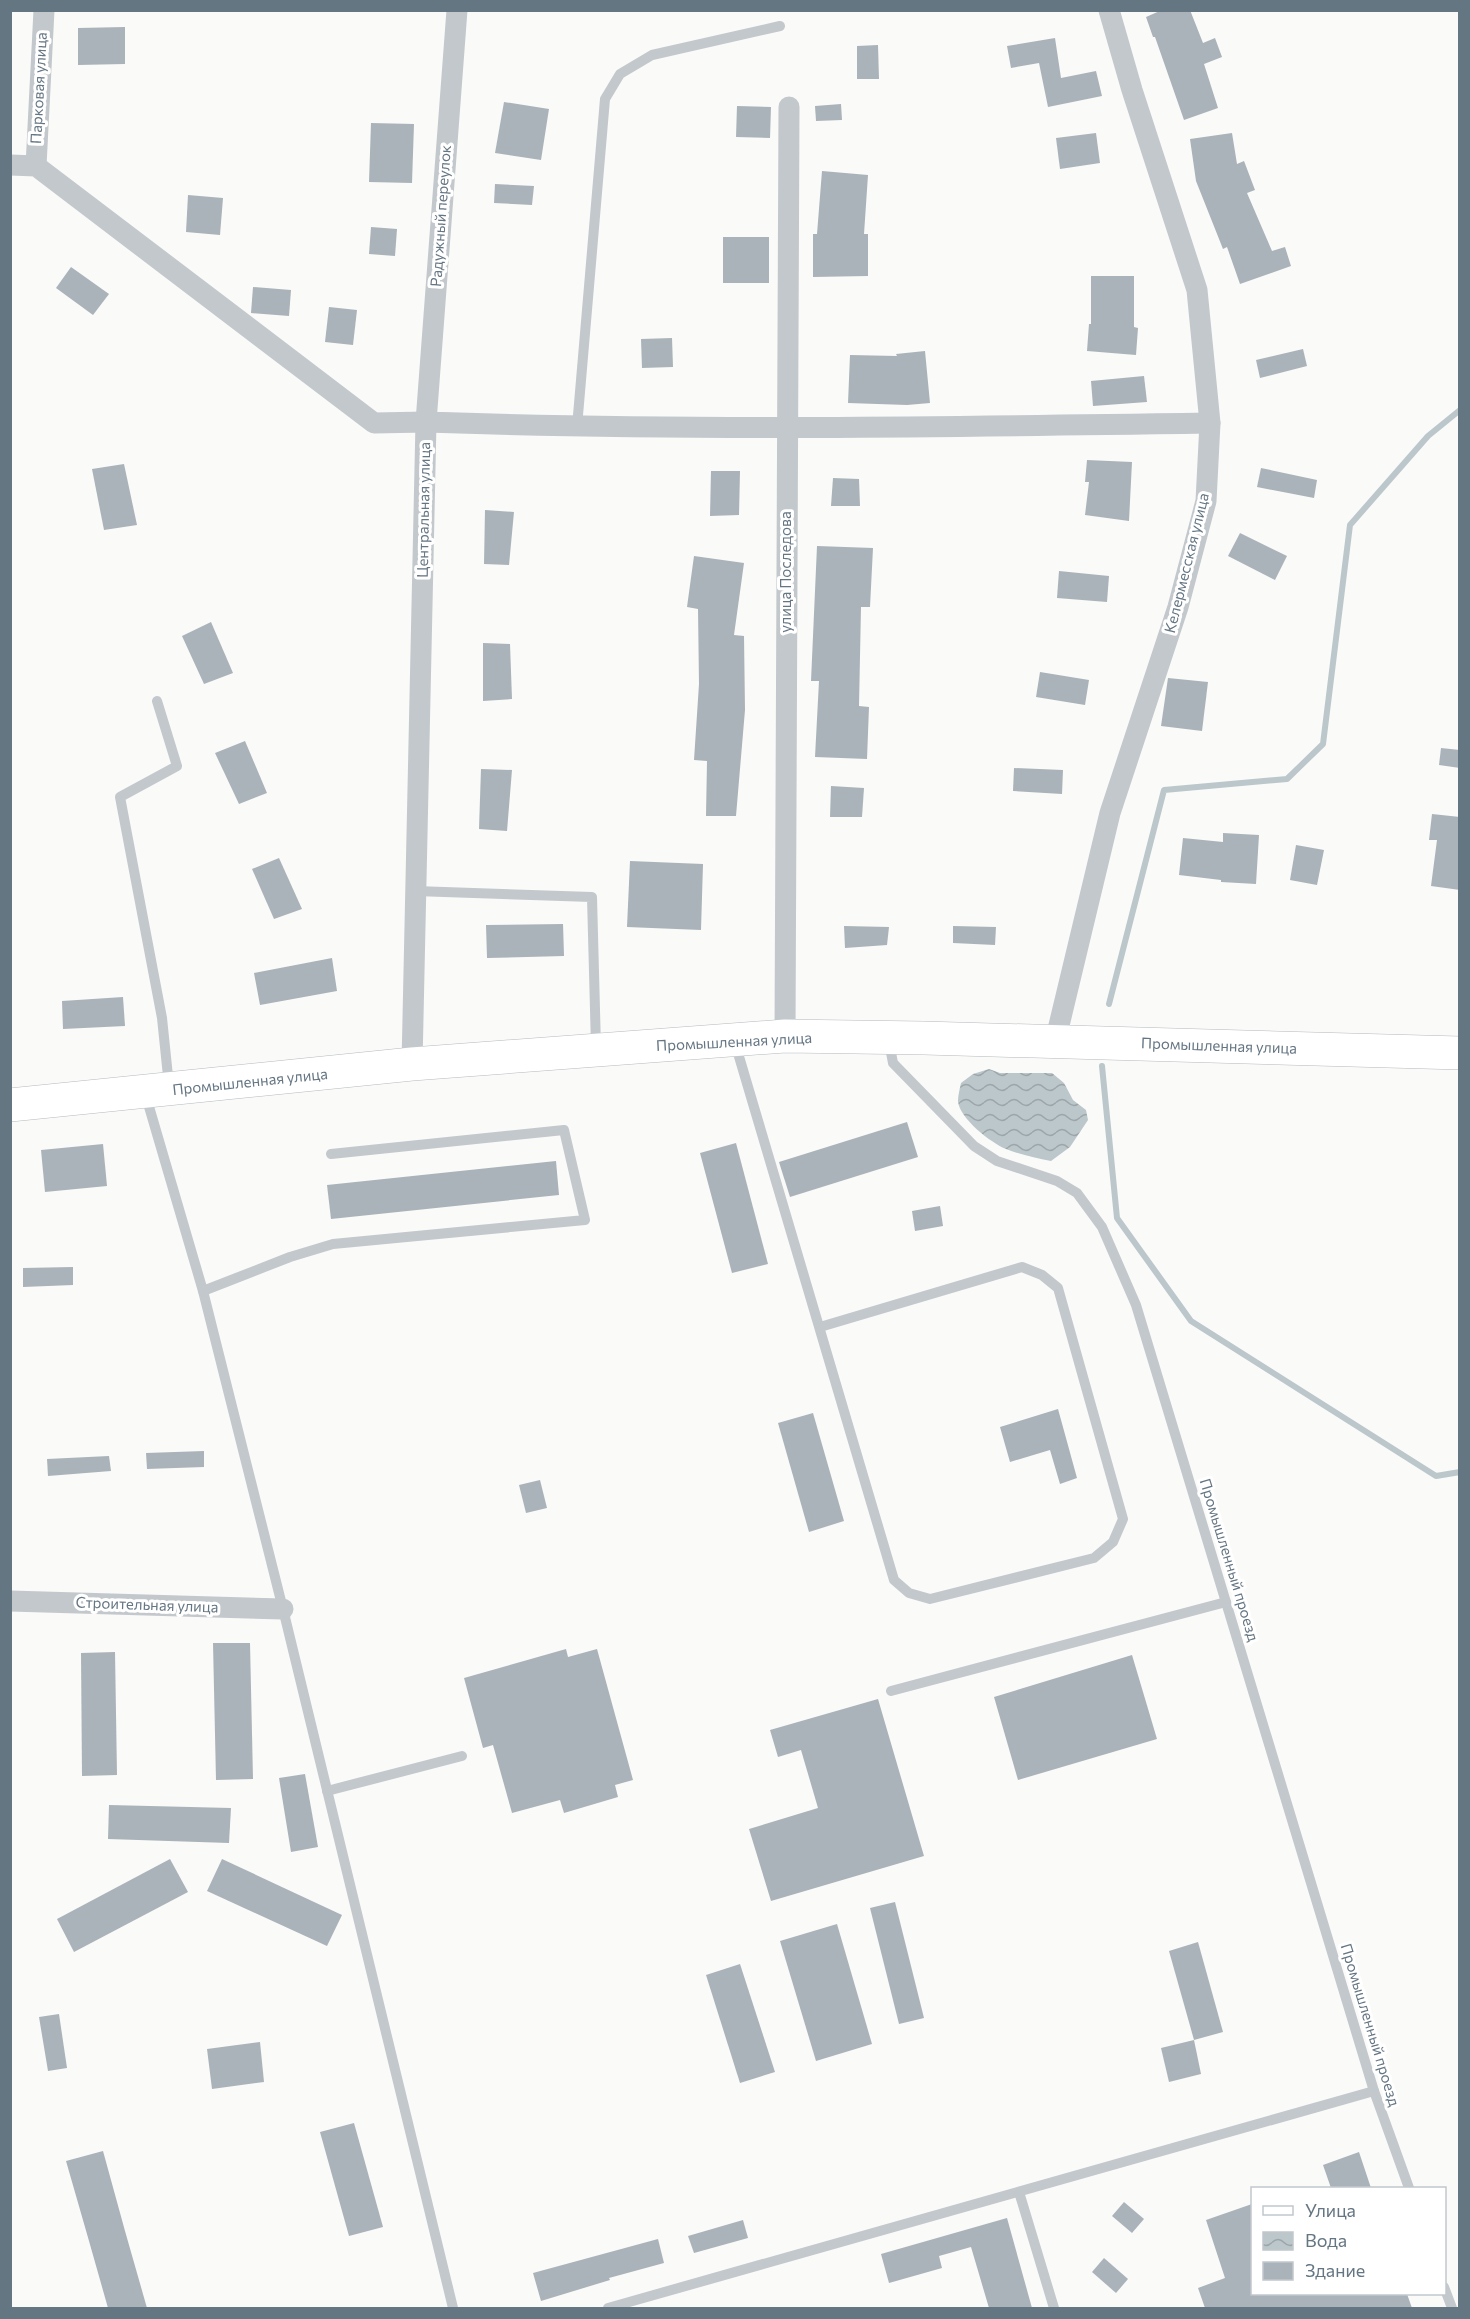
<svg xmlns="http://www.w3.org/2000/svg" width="1470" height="2319" viewBox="0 0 1470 2319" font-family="Commissioner,sans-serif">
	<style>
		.water { fill: url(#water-waves) }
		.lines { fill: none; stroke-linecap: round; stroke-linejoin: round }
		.stream { stroke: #bbc7cb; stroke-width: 6 }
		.building { fill: #aab3b9 }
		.primary-casing { stroke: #b5babe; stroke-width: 34 }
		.service { stroke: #c3c8cc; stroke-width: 10 }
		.minor { stroke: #c3c8cc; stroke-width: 21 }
		.primary { stroke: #fff; stroke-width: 33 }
		.labels { text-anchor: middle; stroke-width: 6; stroke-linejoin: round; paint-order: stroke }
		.street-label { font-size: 15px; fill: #657683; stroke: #fff }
	</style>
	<defs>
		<pattern id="water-waves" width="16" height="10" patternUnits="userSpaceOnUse" patternTransform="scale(1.5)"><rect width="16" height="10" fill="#bbc7cb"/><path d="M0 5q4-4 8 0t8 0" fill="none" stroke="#9ca6aa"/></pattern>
	</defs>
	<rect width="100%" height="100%" fill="#fafaf8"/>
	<path class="water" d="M989,1069L1000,1073H1052L1064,1083L1073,1100L1086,1110L1088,1120L1070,1147L1051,1161C1036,1158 1021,1155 1006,1149C991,1143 959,1118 958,1101C958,1095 960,1088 961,1083L973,1074Z"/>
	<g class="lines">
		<g class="stream">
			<path d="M1109,1004L1164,790L1287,779L1323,744L1350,525L1428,436L1460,410"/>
			<path d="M1102,1066L1117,1218L1191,1321L1436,1476L1460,1472"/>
		</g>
	</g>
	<g class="building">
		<path d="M1162,10H1190L1203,43L1215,38L1222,57L1204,64L1218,108L1184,120L1155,37H1153L1146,17Z"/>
		<path d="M125,27V64L78,65V28Z"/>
		<path d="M1055,38L1061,78L1096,71L1102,96L1048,107L1039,63L1011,68L1007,46Z"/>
		<path d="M878,45L879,79H857V46Z"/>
		<path d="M504,102L549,109L541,160L495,153Z"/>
		<path d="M841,104L842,120L816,121L815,106Z"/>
		<path d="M737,106L771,107L770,138L736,137Z"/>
		<path d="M371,123L414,124L412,183L369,182Z"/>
		<path d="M1096,133L1100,163L1060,169L1056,138Z"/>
		<path d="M1232,133L1237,164L1244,161L1255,190L1247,193L1272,251L1285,247L1291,266L1240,284L1227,247L1223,249L1196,181L1190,139Z"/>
		<path d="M822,171L868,175L864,234H868V276L813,277V234H817Z"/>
		<path d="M495,184L534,186L532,205L494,203Z"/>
		<path d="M188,195L223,198L220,235L186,232Z"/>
		<path d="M371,227L397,229L395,256L369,254Z"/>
		<rect x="723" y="237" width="46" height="46"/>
		<path d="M71,267L109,294L93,315L56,288Z"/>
		<path d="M1091,276H1134V327L1138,328L1136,355L1087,351L1089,324H1091Z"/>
		<path d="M253,287L291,290L289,316L251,313Z"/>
		<path d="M329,307L357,310L353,345L325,342Z"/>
		<path d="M672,338L673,367L642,368L641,339Z"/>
		<path d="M1303,349L1307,366L1260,378L1256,360Z"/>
		<path d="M925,351L930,403L907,405L848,403L850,355L897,356L896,354Z"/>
		<path d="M1144,376L1147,402L1093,406L1091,381Z"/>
		<path d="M1087,460L1132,462L1129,521L1085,515L1089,482H1085Z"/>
		<path d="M124,464L137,525L104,530L92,469Z"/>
		<path d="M1261,468L1317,480L1314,498L1257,487Z"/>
		<path d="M711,471H740L739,515L710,516Z"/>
		<path d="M833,478L859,479L860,506H831Z"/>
		<path d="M485,510L514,512L509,565L484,564Z"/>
		<path d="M1240,533L1287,556L1275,580L1228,556Z"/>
		<path d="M817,546L873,548L870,607H861L859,706L869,707L867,759L815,757L819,681H811Z"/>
		<path d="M694,556L744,563L734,635L744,636L745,710L736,816H706L707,761L694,760L699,684L698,609L687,607Z"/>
		<path d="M1059,571L1109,576L1107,602L1057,598Z"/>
		<path d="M211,622L233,673L204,684L182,636Z"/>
		<path d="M483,643L510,644L512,699L483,701Z"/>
		<path d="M1040,672L1089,680L1085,705L1036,697Z"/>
		<path d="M1168,678L1208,682L1202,731L1161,726Z"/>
		<path d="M245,741L267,793L239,804L215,753Z"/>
		<path d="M1441,748L1460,750V768L1439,765Z"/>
		<path d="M1014,768L1063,770L1062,794L1013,791Z"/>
		<path d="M481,769L512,770L507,831L479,829Z"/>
		<path d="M831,786L864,788L862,817H830Z"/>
		<path d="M1432,814L1460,817V890L1431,886L1437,840H1429Z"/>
		<path d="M1223,833L1259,835L1256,884L1221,882V880L1179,875L1183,838L1223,842Z"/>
		<path d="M1296,845L1324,850L1317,885L1290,880Z"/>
		<path d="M279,858L302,909L274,919L252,869Z"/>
		<path d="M630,861L703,864L701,930L627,927Z"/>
		<path d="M563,924L564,956L487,958L486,925Z"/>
		<path d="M844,926L889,927L887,945L845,948Z"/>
		<path d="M953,926L996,927L995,945L953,943Z"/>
		<path d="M332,958L337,991L260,1005L254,973Z"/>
		<path d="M123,997L125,1026L63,1029L62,1001Z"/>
		<path d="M907,1122L918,1157L790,1197L779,1162Z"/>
		<path d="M736,1143L768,1264L732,1273L700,1153Z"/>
		<path d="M103,1144L107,1186L45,1192L41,1150Z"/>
		<path d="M556,1161L559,1195L331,1219L327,1185Z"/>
		<path d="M940,1206L943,1226L915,1231L912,1211Z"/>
		<path d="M73,1267V1285L23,1287V1268Z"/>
		<path d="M1058,1409L1077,1478L1060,1484L1050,1450L1010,1462L1000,1427Z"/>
		<path d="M813,1413L844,1521L809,1532L778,1423Z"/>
		<path d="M204,1451V1467L147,1469L146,1453Z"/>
		<path d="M109,1456L111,1471L48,1476L47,1459Z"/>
		<path d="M540,1480L547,1508L526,1513L519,1485Z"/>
		<path d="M213,1643H250L253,1779L216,1780Z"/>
		<path d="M566,1649L568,1657L597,1649L633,1780L615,1785L618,1797L564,1813L560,1800L512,1813L493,1745L483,1748L464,1678Z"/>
		<path d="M115,1652L117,1775L82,1776L81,1653Z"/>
		<path d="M1132,1655L1157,1739L1018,1780L994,1697Z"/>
		<path d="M878,1699L924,1856L771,1901L749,1829L818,1808L801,1750L778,1757L770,1730Z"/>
		<path d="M305,1774L318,1847L291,1852L279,1778Z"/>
		<path d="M109,1805L231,1808L229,1843L108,1839Z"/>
		<path d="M170,1859L188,1892L74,1952L57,1919Z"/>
		<path d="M222,1859L342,1915L327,1946L207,1891Z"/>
		<path d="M895,1902L924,2018L899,2024L870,1908Z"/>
		<path d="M837,1924L872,2044L816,2061L780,1941Z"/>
		<path d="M1198,1942L1223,2032L1194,2040L1169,1951Z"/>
		<path d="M740,1964L775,2072L740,2083L706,1975Z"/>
		<path d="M59,2014L67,2068L48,2071L39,2017Z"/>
		<path d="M1194,2040L1201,2074L1169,2082L1161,2048Z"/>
		<path d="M260,2042L264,2082L212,2089L207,2049Z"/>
		<path d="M354,2123L383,2227L349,2236L320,2132Z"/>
		<path d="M103,2151L125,2231L147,2308H108L89,2241L66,2161Z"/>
		<path d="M1359,2152L1371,2188H1331L1323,2165Z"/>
		<path d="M1124,2202L1144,2219L1132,2233L1112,2216Z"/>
		<path d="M1252,2204V2294H1407L1412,2308H1205L1198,2288L1225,2278L1206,2220Z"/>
		<path d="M1007,2218L1032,2308H989L971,2247L939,2256L942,2268L889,2283L881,2254Z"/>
		<path d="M743,2220L748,2238L694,2253L688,2236Z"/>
		<path d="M658,2239L664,2263L609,2278L610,2280L541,2301L533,2273Z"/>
		<path d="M1104,2258L1128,2279L1116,2293L1092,2272Z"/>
	</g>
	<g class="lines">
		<defs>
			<path id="primary" d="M10,1105L412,1064L785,1036L924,1038L1460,1053"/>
		</defs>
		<use href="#primary" class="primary-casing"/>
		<g class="service">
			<path d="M577,427L605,99L620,74L652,55L780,26"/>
			<path d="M157,701L177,766L120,797L162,1018L169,1086"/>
			<path d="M415,891L592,897L596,1047"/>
			<path d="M889,1042L893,1063L974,1146L997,1161L1057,1181L1077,1193L1102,1227L1136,1305L1374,2091L1409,2188"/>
			<path d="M735,1043L894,1580L909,1593L930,1599L1094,1558L1113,1542L1123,1519L1058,1288L1042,1275L1022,1267L820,1327"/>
			<path d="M145,1093L203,1291L283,1609L453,2308"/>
			<path d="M203,1291L290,1257L333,1244L585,1220L564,1130L331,1154"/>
			<path d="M891,1691L1226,1602"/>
			<path d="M327,1791L462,1756"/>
			<path d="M1019,2192L1054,2308"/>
			<path d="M1444,2287L1452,2308"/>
			<path d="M608,2308L1374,2091"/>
		</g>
		<g class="minor">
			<path d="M457,10L426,422C687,431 948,427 1210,423"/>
			<path d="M10,165L36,166L374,423L426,422L412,1064"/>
			<path d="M36,166L44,10"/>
			<path d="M785,1036L789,107"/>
			<path d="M1055,1042L1110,813L1178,607L1206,501L1210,423L1197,290L1132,90L1109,10"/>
			<path d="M10,1601L283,1609"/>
		</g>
		<use href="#primary" class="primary"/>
	</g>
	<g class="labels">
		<g class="street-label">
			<text transform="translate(39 88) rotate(-87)" y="5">Парковая улица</text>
			<text transform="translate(441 216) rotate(-86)" y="5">Радужный переулок</text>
			<text transform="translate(424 510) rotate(-89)" y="5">Центральная улица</text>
			<text transform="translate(1187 563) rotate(-76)" y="5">Келермесская улица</text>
			<text transform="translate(786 572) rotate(-90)" y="5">улица Последова</text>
			<text transform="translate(734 1042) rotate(-3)" y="5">Промышленная улица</text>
			<text transform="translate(1219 1046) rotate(2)" y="5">Промышленная улица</text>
			<text transform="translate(250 1082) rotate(-6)" y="5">Промышленная улица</text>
			<text transform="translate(1229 1560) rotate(73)" y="5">Промышленный проезд</text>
			<text transform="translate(147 1605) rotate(2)" y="5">Строительная улица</text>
			<text transform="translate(1370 2025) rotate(73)" y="5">Промышленный проезд</text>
		</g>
	</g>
	<rect width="1470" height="2319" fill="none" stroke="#657683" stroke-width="24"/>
	<rect x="1251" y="2187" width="195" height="108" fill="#ffffff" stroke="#c1c8cd" stroke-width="1.5"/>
	<rect x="1263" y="2206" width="30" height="9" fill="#ffffff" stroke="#c1c8cd" stroke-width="1.5"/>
	<text x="1305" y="2217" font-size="18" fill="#657683">Улица</text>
	<rect x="1263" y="2232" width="30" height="18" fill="url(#water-waves)" stroke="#c1c8cd" stroke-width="1.5"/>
	<text x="1305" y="2247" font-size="18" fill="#657683">Вода</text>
	<rect x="1263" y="2262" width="30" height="18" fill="#aab3b9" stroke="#c1c8cd" stroke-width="1.5"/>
	<text x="1305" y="2277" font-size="18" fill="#657683">Здание</text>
</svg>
